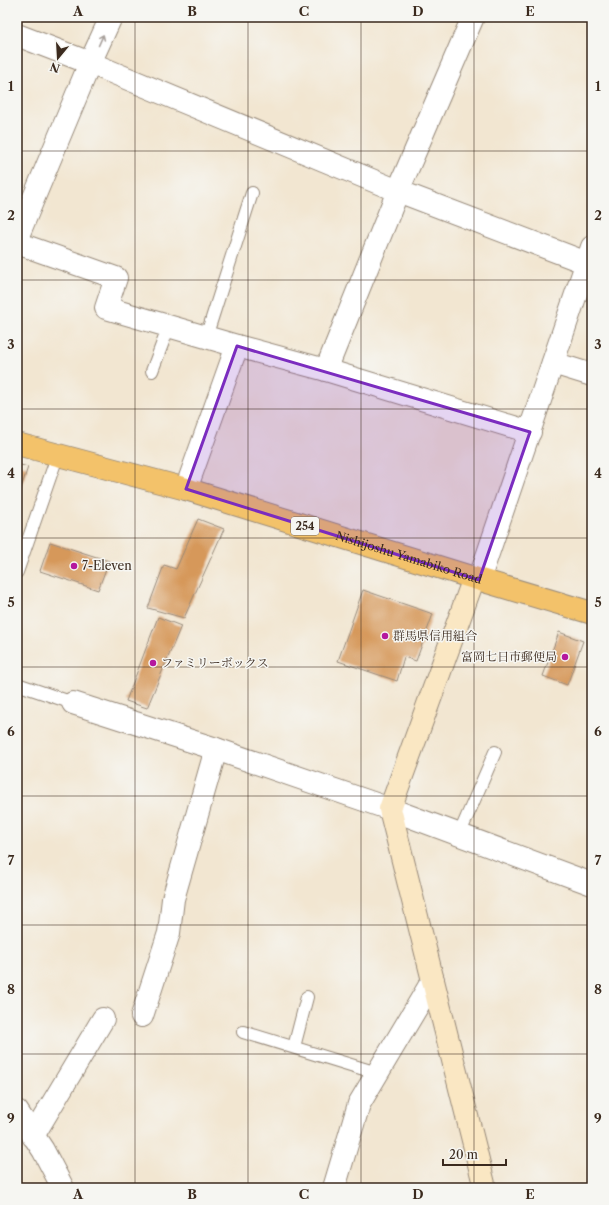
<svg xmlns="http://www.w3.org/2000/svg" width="609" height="1205" viewBox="0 0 609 1205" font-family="'Libre Caslon Text','Noto Serif JP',serif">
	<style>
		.building { fill: #d6985a }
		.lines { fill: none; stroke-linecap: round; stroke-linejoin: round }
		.lane-casing { stroke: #968878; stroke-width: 14 }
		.street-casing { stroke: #968878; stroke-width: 24 }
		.secondary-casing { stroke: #968878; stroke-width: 24 }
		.highway-casing { stroke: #968878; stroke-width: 24 }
		.lane { stroke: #fff; stroke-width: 12 }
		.street { stroke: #fff; stroke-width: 22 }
		.secondary { stroke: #fae7c3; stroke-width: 22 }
		.highway { stroke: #f3c26a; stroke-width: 22 }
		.oneway { stroke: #a79f9a }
		.marked { fill: #7b2cbf; fill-opacity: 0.2; stroke: #7b2cbf; stroke-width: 3; stroke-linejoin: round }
		.grid { fill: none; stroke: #3b2a1e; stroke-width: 1; stroke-opacity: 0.55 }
		.poi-dot { fill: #b5179e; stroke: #f6f6f2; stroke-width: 1.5 }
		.labels { text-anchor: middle; stroke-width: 3; stroke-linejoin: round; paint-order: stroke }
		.shield { fill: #f6f6f2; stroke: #73675e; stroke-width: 1 }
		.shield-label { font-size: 11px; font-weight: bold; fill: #3b2a1e }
		.street-label { font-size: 12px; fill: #3b2a1e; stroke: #f6f6f2 }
		.poi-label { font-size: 12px; fill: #3b2a1e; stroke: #f6f6f2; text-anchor: start }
		.neatline { fill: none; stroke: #3b2a1e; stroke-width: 1.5 }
		.grid-label { font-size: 13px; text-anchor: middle; font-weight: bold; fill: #3b2a1e }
	</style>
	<rect width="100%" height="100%" fill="#f6f6f2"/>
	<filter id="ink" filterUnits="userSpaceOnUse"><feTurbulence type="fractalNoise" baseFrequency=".025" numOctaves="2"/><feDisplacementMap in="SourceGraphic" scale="8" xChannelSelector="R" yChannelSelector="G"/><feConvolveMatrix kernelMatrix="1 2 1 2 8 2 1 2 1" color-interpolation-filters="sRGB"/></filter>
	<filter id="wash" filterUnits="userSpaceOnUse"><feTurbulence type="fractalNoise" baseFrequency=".012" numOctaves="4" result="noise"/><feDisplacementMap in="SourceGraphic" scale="16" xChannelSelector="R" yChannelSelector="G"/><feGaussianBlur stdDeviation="0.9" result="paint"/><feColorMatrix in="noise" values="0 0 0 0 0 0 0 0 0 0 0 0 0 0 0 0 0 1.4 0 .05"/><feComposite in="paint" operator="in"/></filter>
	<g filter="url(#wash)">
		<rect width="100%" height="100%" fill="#f2e6d1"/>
		<g id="blocks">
			<g class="building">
				<path d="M17,464L28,467L17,500Z"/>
				<path d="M198,519L224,529L184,618L148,608L164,565L176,569Z"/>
				<path d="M50,542L109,561L98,590L40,571Z"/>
				<path d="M363,590L433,614L416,661L404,657L397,681L338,661Z"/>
				<path d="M158,617L181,626L147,708L126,701Z"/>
				<path d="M559,632L583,641L567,685L543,676Z"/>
			</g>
		</g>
	</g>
	<g filter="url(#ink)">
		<use href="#blocks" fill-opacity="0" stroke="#968878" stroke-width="1"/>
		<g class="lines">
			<defs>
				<g id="lane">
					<path d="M206,337L252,193"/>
					<path d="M152,371L169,326"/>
					<path d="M17,572L58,454"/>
					<path d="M17,684L73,703"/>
					<path d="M459,835L495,752"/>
					<path d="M243,1032L377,1073"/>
					<path d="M294,1047L307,997"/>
				</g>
				<g id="street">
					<path d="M17,35L90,63L398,191L592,265"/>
					<path d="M17,238L90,63L111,17"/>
					<path d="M17,243L116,278L106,308L237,346L326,370L530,432"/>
					<path d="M553,363L592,375"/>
					<path d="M326,370L398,191L473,17"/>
					<path d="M186,489L237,346"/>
					<path d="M479,580L592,247"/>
					<path d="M73,703L216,749L390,809L592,884"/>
					<path d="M142,1016L169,933L173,899L216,749"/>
					<path d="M17,1111L43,1150L63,1188"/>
					<path d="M33,1136L103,1019"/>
					<path d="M334,1188L359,1104L433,980"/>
				</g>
				<path id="secondary" d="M474,578L390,809L485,1188"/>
				<g id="highway">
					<path id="s1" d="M17,444L186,489L474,578L592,613"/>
				</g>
			</defs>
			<use href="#lane" class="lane-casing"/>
			<use href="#street" class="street-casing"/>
			<use href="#secondary" class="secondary-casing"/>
			<use href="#highway" class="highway-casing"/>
			<use href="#lane" class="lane"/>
			<use href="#street" class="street"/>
			<use href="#secondary" class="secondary"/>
			<use href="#highway" class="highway"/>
		</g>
		<defs><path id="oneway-shaft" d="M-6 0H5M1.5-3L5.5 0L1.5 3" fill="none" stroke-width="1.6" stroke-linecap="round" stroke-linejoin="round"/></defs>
		<use class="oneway" href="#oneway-shaft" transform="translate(101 40) rotate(-66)"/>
	</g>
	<path class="marked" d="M237,346L530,432L479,580L186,489Z"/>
	<path class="grid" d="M135,17V1188M248,17V1188M361,17V1188M474,17V1188M17,151H592M17,280H592M17,409H592M17,538H592M17,667H592M17,796H592M17,925H592M17,1054H592"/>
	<g class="poi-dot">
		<circle cx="74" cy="566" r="4"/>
		<circle cx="385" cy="636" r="4"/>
		<circle cx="565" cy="657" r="4"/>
		<circle cx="153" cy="663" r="4"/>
	</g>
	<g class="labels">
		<rect class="shield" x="291" y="517" width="28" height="18" rx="3"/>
		<g class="shield-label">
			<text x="305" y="530">254</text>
		</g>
		<g class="street-label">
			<text dy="4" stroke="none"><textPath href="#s1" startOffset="408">Nishijoshu Yamabiko Road</textPath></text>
		</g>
		<g class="poi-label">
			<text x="82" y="570">7-Eleven</text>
			<text x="393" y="640">群馬県信用組合</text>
			<text x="557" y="661" text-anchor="end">富岡七日市郵便局</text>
			<text x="161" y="667">ファミリーボックス</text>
		</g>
	</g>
	<rect width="609" height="1205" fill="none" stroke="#f6f6f2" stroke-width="44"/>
	<g transform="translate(58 58) rotate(198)" stroke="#f6f6f2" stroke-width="3" paint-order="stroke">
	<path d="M0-3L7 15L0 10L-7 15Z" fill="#3b2a1e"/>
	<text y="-6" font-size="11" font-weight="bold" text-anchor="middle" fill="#3b2a1e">N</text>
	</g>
	<path d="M443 1159v6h63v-6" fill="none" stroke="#3b2a1e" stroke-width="2"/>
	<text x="449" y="1159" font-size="12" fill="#3b2a1e" stroke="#f6f6f2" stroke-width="3" paint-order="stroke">20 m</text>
	<rect x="22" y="22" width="565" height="1161" class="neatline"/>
	<g class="grid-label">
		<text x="78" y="16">A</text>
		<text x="192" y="16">B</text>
		<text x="304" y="16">C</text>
		<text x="418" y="16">D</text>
		<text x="530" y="16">E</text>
		<text x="11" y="91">1</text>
		<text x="598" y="91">1</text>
		<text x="11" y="220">2</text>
		<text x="598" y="220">2</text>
		<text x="11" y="349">3</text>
		<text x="598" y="349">3</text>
		<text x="11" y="478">4</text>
		<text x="598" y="478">4</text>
		<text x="11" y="607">5</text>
		<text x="598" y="607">5</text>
		<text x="11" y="736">6</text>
		<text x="598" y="736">6</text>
		<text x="11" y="865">7</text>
		<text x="598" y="865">7</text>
		<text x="11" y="994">8</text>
		<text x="598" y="994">8</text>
		<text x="11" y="1123">9</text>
		<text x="598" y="1123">9</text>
		<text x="78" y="1199">A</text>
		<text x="192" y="1199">B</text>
		<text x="304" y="1199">C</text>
		<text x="418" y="1199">D</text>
		<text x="530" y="1199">E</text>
	</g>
</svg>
